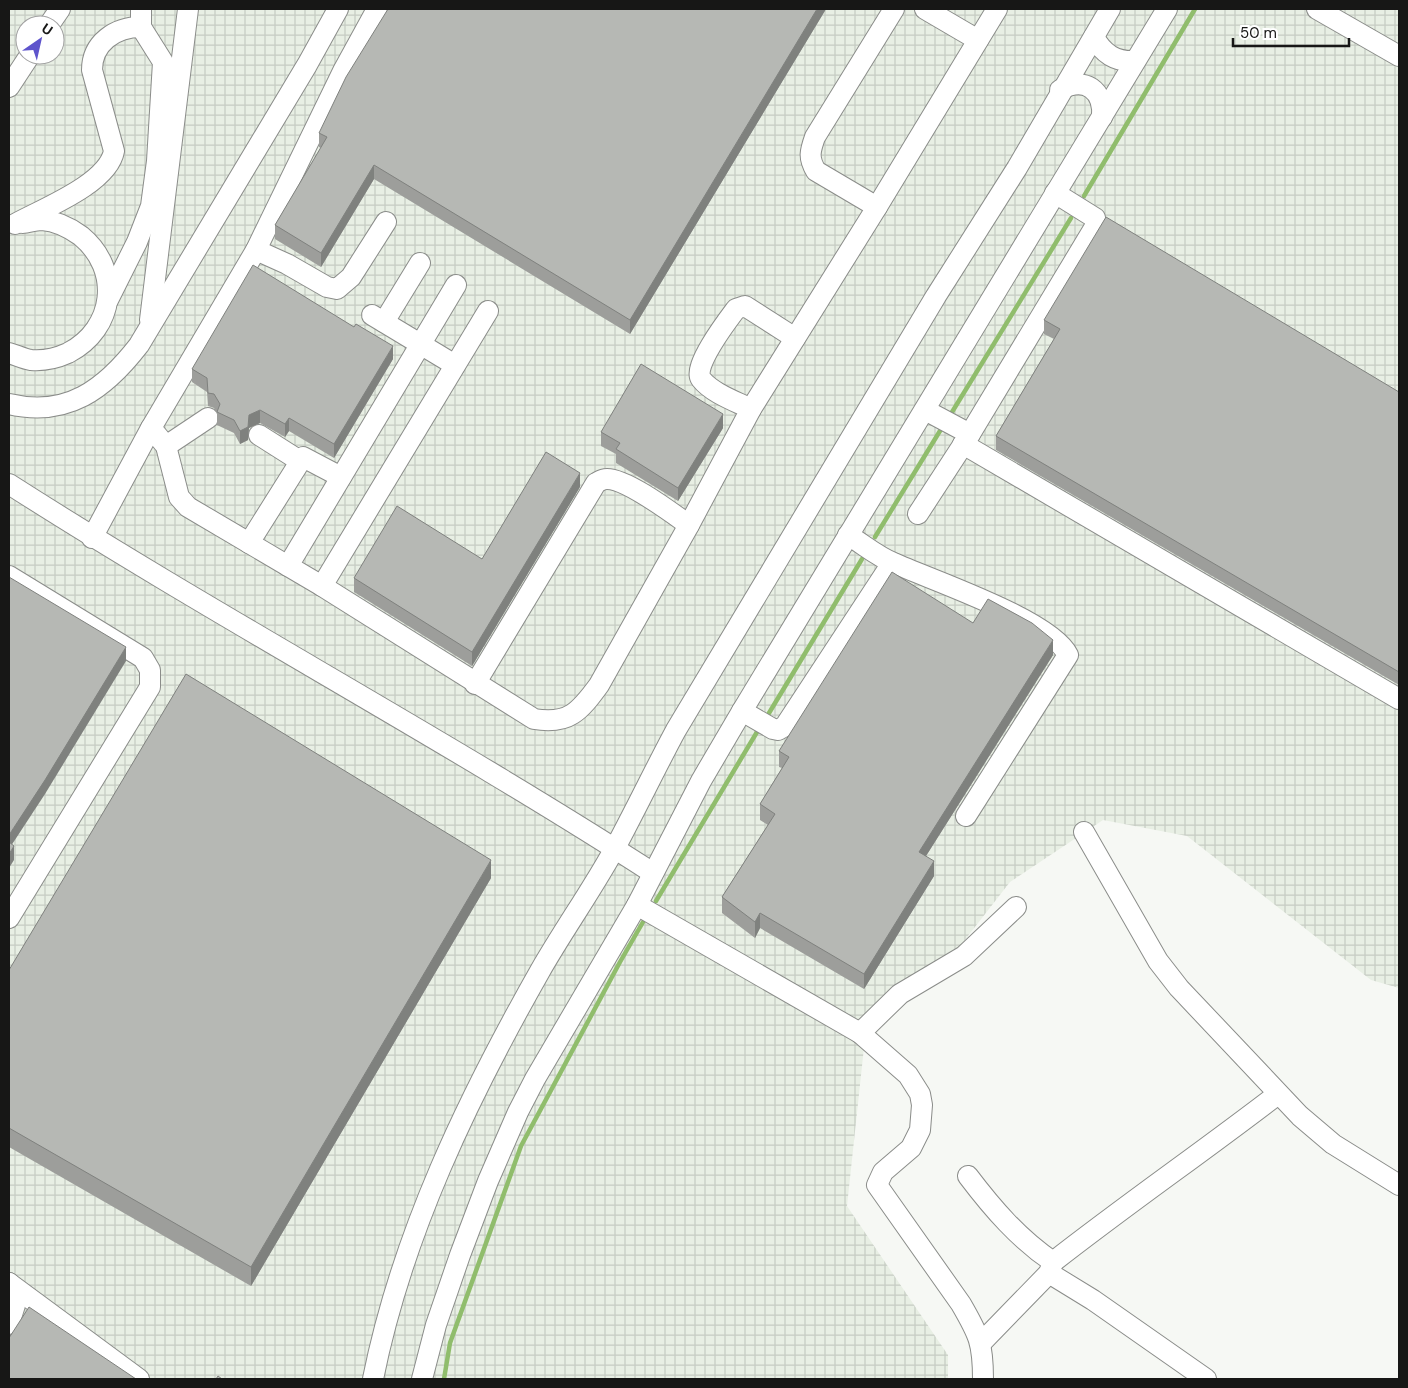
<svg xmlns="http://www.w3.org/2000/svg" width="1408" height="1388" viewBox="0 0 1408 1388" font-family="'DM Sans',sans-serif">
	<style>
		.industrial { fill: url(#industrial-grid); fill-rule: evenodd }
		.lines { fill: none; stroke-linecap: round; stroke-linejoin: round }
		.stream { stroke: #90bd6c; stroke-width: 4.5 }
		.minor-casing { stroke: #8b8d8a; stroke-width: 22 }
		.minor { stroke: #fff; stroke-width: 20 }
		.wall { fill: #9d9e9b }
		.shaded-wall { fill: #7f817e }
		.building { fill: #b6b8b4; stroke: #7f817e }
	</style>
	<defs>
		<pattern id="industrial-grid" width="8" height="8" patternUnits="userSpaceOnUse" patternTransform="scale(1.25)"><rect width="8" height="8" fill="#e8efe4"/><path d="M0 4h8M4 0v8" fill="none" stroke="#c6ccc3"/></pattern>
	</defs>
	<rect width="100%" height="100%" fill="#f6f8f4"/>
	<path class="industrial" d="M9,9H1399V988L1371,980L1187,836L1103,820L1010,882L936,977L865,1038L847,1206L948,1355V1379H9ZM25,25H55V55H25Z"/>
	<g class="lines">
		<g class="stream">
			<path d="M1084,196L1195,9"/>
			<path d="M949,417L1071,218"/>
			<path d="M875,537L943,426"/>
			<path d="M766,718L862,559"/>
			<path d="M656,901L760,727"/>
			<path d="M444,1379L450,1343L521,1146L620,962L643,922"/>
		</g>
		<defs>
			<g id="minor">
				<path d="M925,9L978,40"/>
				<path d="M1317,9L1399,56"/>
				<path d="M49,25L60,9"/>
				<path d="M1094,37C1103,54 1116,62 1135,61"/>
				<path d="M9,87L30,55"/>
				<path d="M1060,90C1085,76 1104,90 1102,117"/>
				<path d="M877,207L816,171C808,158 810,151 815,137L894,9"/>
				<path d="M15,224C42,209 108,184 114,151L92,70C92,43 115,27 141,27V9"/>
				<path d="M256,250L287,264L327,287L337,289L351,277L386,222"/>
				<path d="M108,300L137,242L151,206L157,161L163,62L141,27"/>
				<path d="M372,315L455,365"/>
				<path d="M150,320L188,9"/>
				<path d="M384,322L420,263"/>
				<path d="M9,353C16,355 24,359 31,360C43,361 57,358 68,353C115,329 122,270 81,236C70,228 56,221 42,220C36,220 29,222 23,223"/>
				<path d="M9,404C67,418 105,389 139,345L307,65L338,9"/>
				<path d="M751,409C735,401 712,393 701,379C692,367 727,321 736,309L745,306L795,338"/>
				<path d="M925,410L970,434"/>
				<path d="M151,428L166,446L179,497L188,507L322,586L534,719C569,725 580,711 599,685L689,525L751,409L877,207L997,9"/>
				<path d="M259,435L300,461"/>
				<path d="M963,444L1399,699"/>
				<path d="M166,446L208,418"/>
				<path d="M9,484C220,619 442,737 653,873"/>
				<path d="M918,514L970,434L1096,225L1095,218L1055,193"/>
				<path d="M848,535C863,544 878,557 894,563C931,580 1051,620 1068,655L966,816"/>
				<path d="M92,538L151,428L256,250L343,71L377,9"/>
				<path d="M249,543L303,457L341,477"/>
				<path d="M288,566L456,285"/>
				<path d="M9,576L143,658L150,670V687L9,918"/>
				<path d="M322,586L488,311"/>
				<path d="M475,684L596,483C600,481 602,479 607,479C627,479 672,513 689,525"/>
				<path d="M742,711L773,729L778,730L785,726L892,563"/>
				<path d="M1084,832L1158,961L1179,988L1300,1116L1333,1144L1399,1185"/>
				<path d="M637,905L860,1033L908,1075L920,1094L922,1105L920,1130L911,1148L883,1172L877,1185L961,1304C979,1335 983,1343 983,1379"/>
				<path d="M860,1033L900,994L964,956L1016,907"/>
				<path d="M968,1176C993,1209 1019,1239 1053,1262L1049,1273L981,1343"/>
				<path d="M1053,1262C1127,1204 1204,1151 1278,1094"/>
				<path d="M1049,1273L1093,1300L1206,1379"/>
				<path d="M9,1283L139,1379"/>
				<path d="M9,1283L15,1305L9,1324"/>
				<path d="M373,1379C402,1234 468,1098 540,971C564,929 592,890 615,848C636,809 655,769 676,730L936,296L1017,168L1110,9"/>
				<path d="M422,1379L436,1325L460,1255L488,1181L518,1112L535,1079L637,905L701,781L742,711L1167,9"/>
			</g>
		</defs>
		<use href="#minor" class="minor-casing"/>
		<use href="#minor" class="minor"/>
	</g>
	<g class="wall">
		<path d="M826,9L630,334L374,179L321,267L275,239V225L321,148L319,147V133Z"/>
		<path d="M1044,320L1399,392V685L996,450V436L1054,339L1044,334Z"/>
		<path d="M393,359L334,458L289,431L285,437L260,423L249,428L248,440L240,444L234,433L217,425V413L214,408L208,406L207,392L192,382V369Z"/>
		<path d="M723,428L678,501L616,463V454L601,446V432Z"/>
		<path d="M580,487L472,666L354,592V578L482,559Z"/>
		<path d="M973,623L1053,655L926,856L934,876L864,989L760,928L755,938L722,913V897L768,825L760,820V804L782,768L779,767V751Z"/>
		<path d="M491,878L251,1286L9,1147V970Z"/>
	</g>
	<g class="shaded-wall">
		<path d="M817,9H826L630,334V320Z"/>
		<path d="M374,165V179L321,267V253Z"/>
		<path d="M393,346V359L334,458V444Z"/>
		<path d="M260,410V423L249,428L248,440L240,444V431L249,415Z"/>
		<path d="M723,414V428L678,501V488Z"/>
		<path d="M289,418V431L285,437V424Z"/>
		<path d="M580,473V487L472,666V652Z"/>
		<path d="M1053,640V655L919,867V852Z"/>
		<path d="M126,647V661L45,794L9,849V835Z"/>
		<path d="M14,846V860L9,868V854Z"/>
		<path d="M491,860V878L251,1286V1267Z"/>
		<path d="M934,861V876L864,989V974Z"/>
		<path d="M760,913V928L755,938V922Z"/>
	</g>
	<g class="building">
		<path d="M388,9H817L630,320L374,165L321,253L275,225L327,137L319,133L346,77Z"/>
		<path d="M1106,217L1399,392V672L996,436L1060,329L1044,320Z"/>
		<path d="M253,265L354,327L356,324L393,346L334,444L289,418L285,424L260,410L249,415L248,427L240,431L234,420L217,412L220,404L214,394L208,393L207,378L192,369Z"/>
		<path d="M641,364L723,414L678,488L616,449L620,443L601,432Z"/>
		<path d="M546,452L580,473L472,652L354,578L397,506L482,559Z"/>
		<path d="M892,572L973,623L988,599L1032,623L1053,640L919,852L934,861L864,974L760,913L755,922L722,897L775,814L760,804L789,757L779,751Z"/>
		<path d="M9,577L126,647L45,780L9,835Z"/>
		<path d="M186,674L491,860L251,1267L9,1128V970Z"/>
		<path d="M9,842L14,846L9,854Z"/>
		<path d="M29,1307L136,1379H9V1338Z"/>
		<path d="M218,1376L222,1379H216Z"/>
	</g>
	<rect width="1408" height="1388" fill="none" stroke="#171716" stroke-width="20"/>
	<g transform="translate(40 40) rotate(34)"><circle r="24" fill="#ffffff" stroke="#a2a2a2"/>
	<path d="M0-4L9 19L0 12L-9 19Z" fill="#5e54cc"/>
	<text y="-8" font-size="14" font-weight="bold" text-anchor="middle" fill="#171716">U</text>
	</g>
	<path d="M1233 38v8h116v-8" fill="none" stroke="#171716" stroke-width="2.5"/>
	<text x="1240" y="38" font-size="15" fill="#171716" stroke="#ffffff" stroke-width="4" paint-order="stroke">50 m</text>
</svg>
